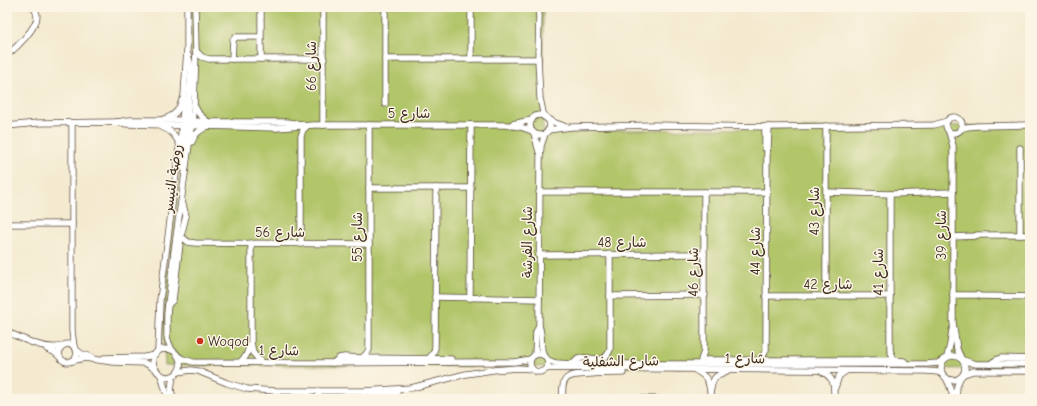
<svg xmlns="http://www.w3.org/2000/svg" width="1037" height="406" viewBox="0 0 1037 406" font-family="'Comic Neue','Playpen Sans Arabic',sans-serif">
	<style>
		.green { fill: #b1c569; stroke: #767844 }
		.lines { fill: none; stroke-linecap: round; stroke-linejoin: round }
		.minor-casing { stroke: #574739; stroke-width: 7 }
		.minor { stroke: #fff; stroke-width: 5.5 }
		.poi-dot { fill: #c8321e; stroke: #fcf5e5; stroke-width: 1.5 }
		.labels { text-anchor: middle; stroke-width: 3; stroke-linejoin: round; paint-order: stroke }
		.street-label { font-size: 14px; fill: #3b2a1e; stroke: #fcf5e5 }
		.poi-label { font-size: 14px; fill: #3b2a1e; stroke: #fcf5e5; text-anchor: start }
	</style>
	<rect width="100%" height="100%" fill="#fcf5e5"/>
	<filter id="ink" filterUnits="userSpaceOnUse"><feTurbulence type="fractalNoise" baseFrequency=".025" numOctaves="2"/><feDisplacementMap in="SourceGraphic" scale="8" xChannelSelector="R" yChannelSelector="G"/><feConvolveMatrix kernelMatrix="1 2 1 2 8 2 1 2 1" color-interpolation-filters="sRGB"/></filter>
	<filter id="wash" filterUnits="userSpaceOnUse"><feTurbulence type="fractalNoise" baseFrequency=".012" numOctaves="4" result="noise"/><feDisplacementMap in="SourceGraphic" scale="16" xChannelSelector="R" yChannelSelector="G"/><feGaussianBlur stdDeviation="0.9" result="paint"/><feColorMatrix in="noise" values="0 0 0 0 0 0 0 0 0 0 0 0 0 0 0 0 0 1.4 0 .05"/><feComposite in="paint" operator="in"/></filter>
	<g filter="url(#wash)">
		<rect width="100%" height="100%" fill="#f4ead0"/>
		<path class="green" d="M191,7H543V131L1030,125V369L165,365L163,331L166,281L178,187L191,63Z"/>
	</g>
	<g filter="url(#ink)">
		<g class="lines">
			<defs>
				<g id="minor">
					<path d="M261,7V59"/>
					<path d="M385,7V104"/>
					<path d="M538,7L539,16L538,59L540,98L544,117"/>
					<path d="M196,51L202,57L209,59H324"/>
					<path d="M7,55C16,48 37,28 37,16C37,12 35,10 33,7"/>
					<path d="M232,59L233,40L236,37H260"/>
					<path d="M385,59H538"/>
					<path d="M471,59V7"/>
					<path d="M194,105L199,114L207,121"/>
					<circle cx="540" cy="125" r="10"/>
					<circle cx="954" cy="125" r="8"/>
					<path d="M164,119C175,116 179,110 182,100"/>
					<path d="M547,119L553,122L564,126"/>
					<path d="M117,122L130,120H183L207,122H286L302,124"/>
					<path d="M72,123V331L74,347"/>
					<path d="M188,124L187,120L191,72L190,62L188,55"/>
					<path d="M512,124L532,120"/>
					<path d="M323,125V7"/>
					<path d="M7,126L37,123L117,122L127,124L277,128L313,125H506L521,127L532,131"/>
					<path d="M161,127C171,130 175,135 180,145"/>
					<path d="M765,127V148"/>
					<path d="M960,129L967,127L977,126L1030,125"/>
					<path d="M548,130L571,127L653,125L769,127L934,125L947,121"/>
					<path d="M949,132L953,146V323L957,349L961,358"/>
					<path d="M534,133L539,152"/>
					<path d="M192,142C194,134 199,131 206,127"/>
					<path d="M183,168L186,126L185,123"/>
					<path d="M369,188H471"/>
					<path d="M539,192H767"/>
					<path d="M704,192V351L701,360H894L904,361L905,362V364"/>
					<path d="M826,192L890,194L953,192"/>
					<path d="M890,194V350L894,360"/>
					<path d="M7,224H72"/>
					<path d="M1020,235V148"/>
					<path d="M181,236L188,242L195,243L369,244"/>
					<path d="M953,237L975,236L977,235H1030"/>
					<path d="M251,243V342L253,353L261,362"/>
					<path d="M301,244V136L303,130L307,126"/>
					<path d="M539,255L704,254"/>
					<path d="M953,295H978L980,296L1030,297"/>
					<path d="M610,296L705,295"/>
					<path d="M766,296H890"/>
					<path d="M826,296V126"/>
					<path d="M435,297L539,299"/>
					<path d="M1029,297V352L1030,355"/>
					<path d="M470,298L471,125"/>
					<path d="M168,305L173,300L181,236L186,216L182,201"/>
					<path d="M7,332C23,339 46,351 63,346"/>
					<circle cx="68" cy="353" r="9"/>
					<path d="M47,349L54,352L59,356"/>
					<path d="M75,349L82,354L92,357"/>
					<path d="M163,349C166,349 169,349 172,350C180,355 184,367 176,374C161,387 140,355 163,349Z"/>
					<path d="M158,350L160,300L182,126L187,49V7"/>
					<path d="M172,350L168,341L167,336V314L174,252L189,145L194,105L196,51L195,7"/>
					<circle cx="539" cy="363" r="9"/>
					<path d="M535,355L536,332L539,326"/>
					<path d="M543,355C540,346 543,335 539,326L540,158L541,146L545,134"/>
					<circle cx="953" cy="368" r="12"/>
					<path d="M178,356L183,359L193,362L308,363L487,362H514L531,359"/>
					<path d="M947,357L950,345L952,330"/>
					<path d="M104,358L144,357L150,356L155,354"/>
					<path d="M362,358L366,354L369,350V125"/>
					<path d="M429,358L433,354L435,348L436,188"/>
					<path d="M547,360L556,363L573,364H927L938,363L944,359"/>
					<path d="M761,360L766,350L767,152L768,147L769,127"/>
					<path d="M963,360L976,364H1030"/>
					<path d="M72,361L84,358L113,362L145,363L155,369"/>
					<path d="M241,361L246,356L250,344"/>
					<path d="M333,363L339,358L344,357L362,358L451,359"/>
					<path d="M573,364C573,363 577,360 578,359C590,353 602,368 610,350V254"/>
					<path d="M990,364L996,360L1001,358L1030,359"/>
					<path d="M546,369L551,368L926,371L938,372L943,375"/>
					<path d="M695,370C710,378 709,383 711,399"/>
					<path d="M821,371C835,378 834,385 834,399"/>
					<path d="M178,372L191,370L198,371L227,383L247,389L276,391H364L411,388L466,374L493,370L518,368L532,369"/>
					<path d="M964,374L973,371H1030"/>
					<path d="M161,375L168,399"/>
					<path d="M173,376L171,389L173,399"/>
					<path d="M946,378C950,385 952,391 953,399"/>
					<path d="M835,388L839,376L846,371"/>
					<path d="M711,389C713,376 716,376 727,371"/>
					<path d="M364,394L368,399"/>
					<path d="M370,394L397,393"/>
					<path d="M308,395L311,399"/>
					<path d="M315,399L319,395"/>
					<path d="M563,399C560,373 571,375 591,374C602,373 613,373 623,373"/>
					<path d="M605,399H655"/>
					<path d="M956,399L957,386L960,378"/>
				</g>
			</defs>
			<use href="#minor" class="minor-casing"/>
			<use href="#minor" class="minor"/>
		</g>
	</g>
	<circle class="poi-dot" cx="200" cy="341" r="4"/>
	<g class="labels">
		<g class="street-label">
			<text transform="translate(311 66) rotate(-90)" y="5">شارع 66</text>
			<text x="409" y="118">شارع 5</text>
			<text transform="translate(172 178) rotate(-82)" y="5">روضة النيسر</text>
			<text transform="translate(814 211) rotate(-90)" y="5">شارع 43</text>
			<text x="280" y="237">شارع 56</text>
			<text transform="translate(941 235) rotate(-90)" y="5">شارع 39</text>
			<text transform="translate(357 237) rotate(-90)" y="5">شارع 55</text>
			<text transform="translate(527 242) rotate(-90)" y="5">شارع الفرشة</text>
			<text x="622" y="247">شارع 48</text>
			<text transform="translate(755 251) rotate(-90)" y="5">شارع 44</text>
			<text transform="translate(693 272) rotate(-90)" y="5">شارع 46</text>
			<text transform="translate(878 272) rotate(-90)" y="5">شارع 41</text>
			<text x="828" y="289">شارع 42</text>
			<text transform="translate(279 350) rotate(1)" y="5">شارع 1</text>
			<text transform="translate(745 358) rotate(1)" y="5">شارع 1</text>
			<text transform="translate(621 361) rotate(-1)" y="5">شارع الشفلية</text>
		</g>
		<g class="poi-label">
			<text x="208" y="346">Woqod</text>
		</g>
	</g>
	<rect width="1037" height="406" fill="none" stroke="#fcf5e5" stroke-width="24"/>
</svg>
